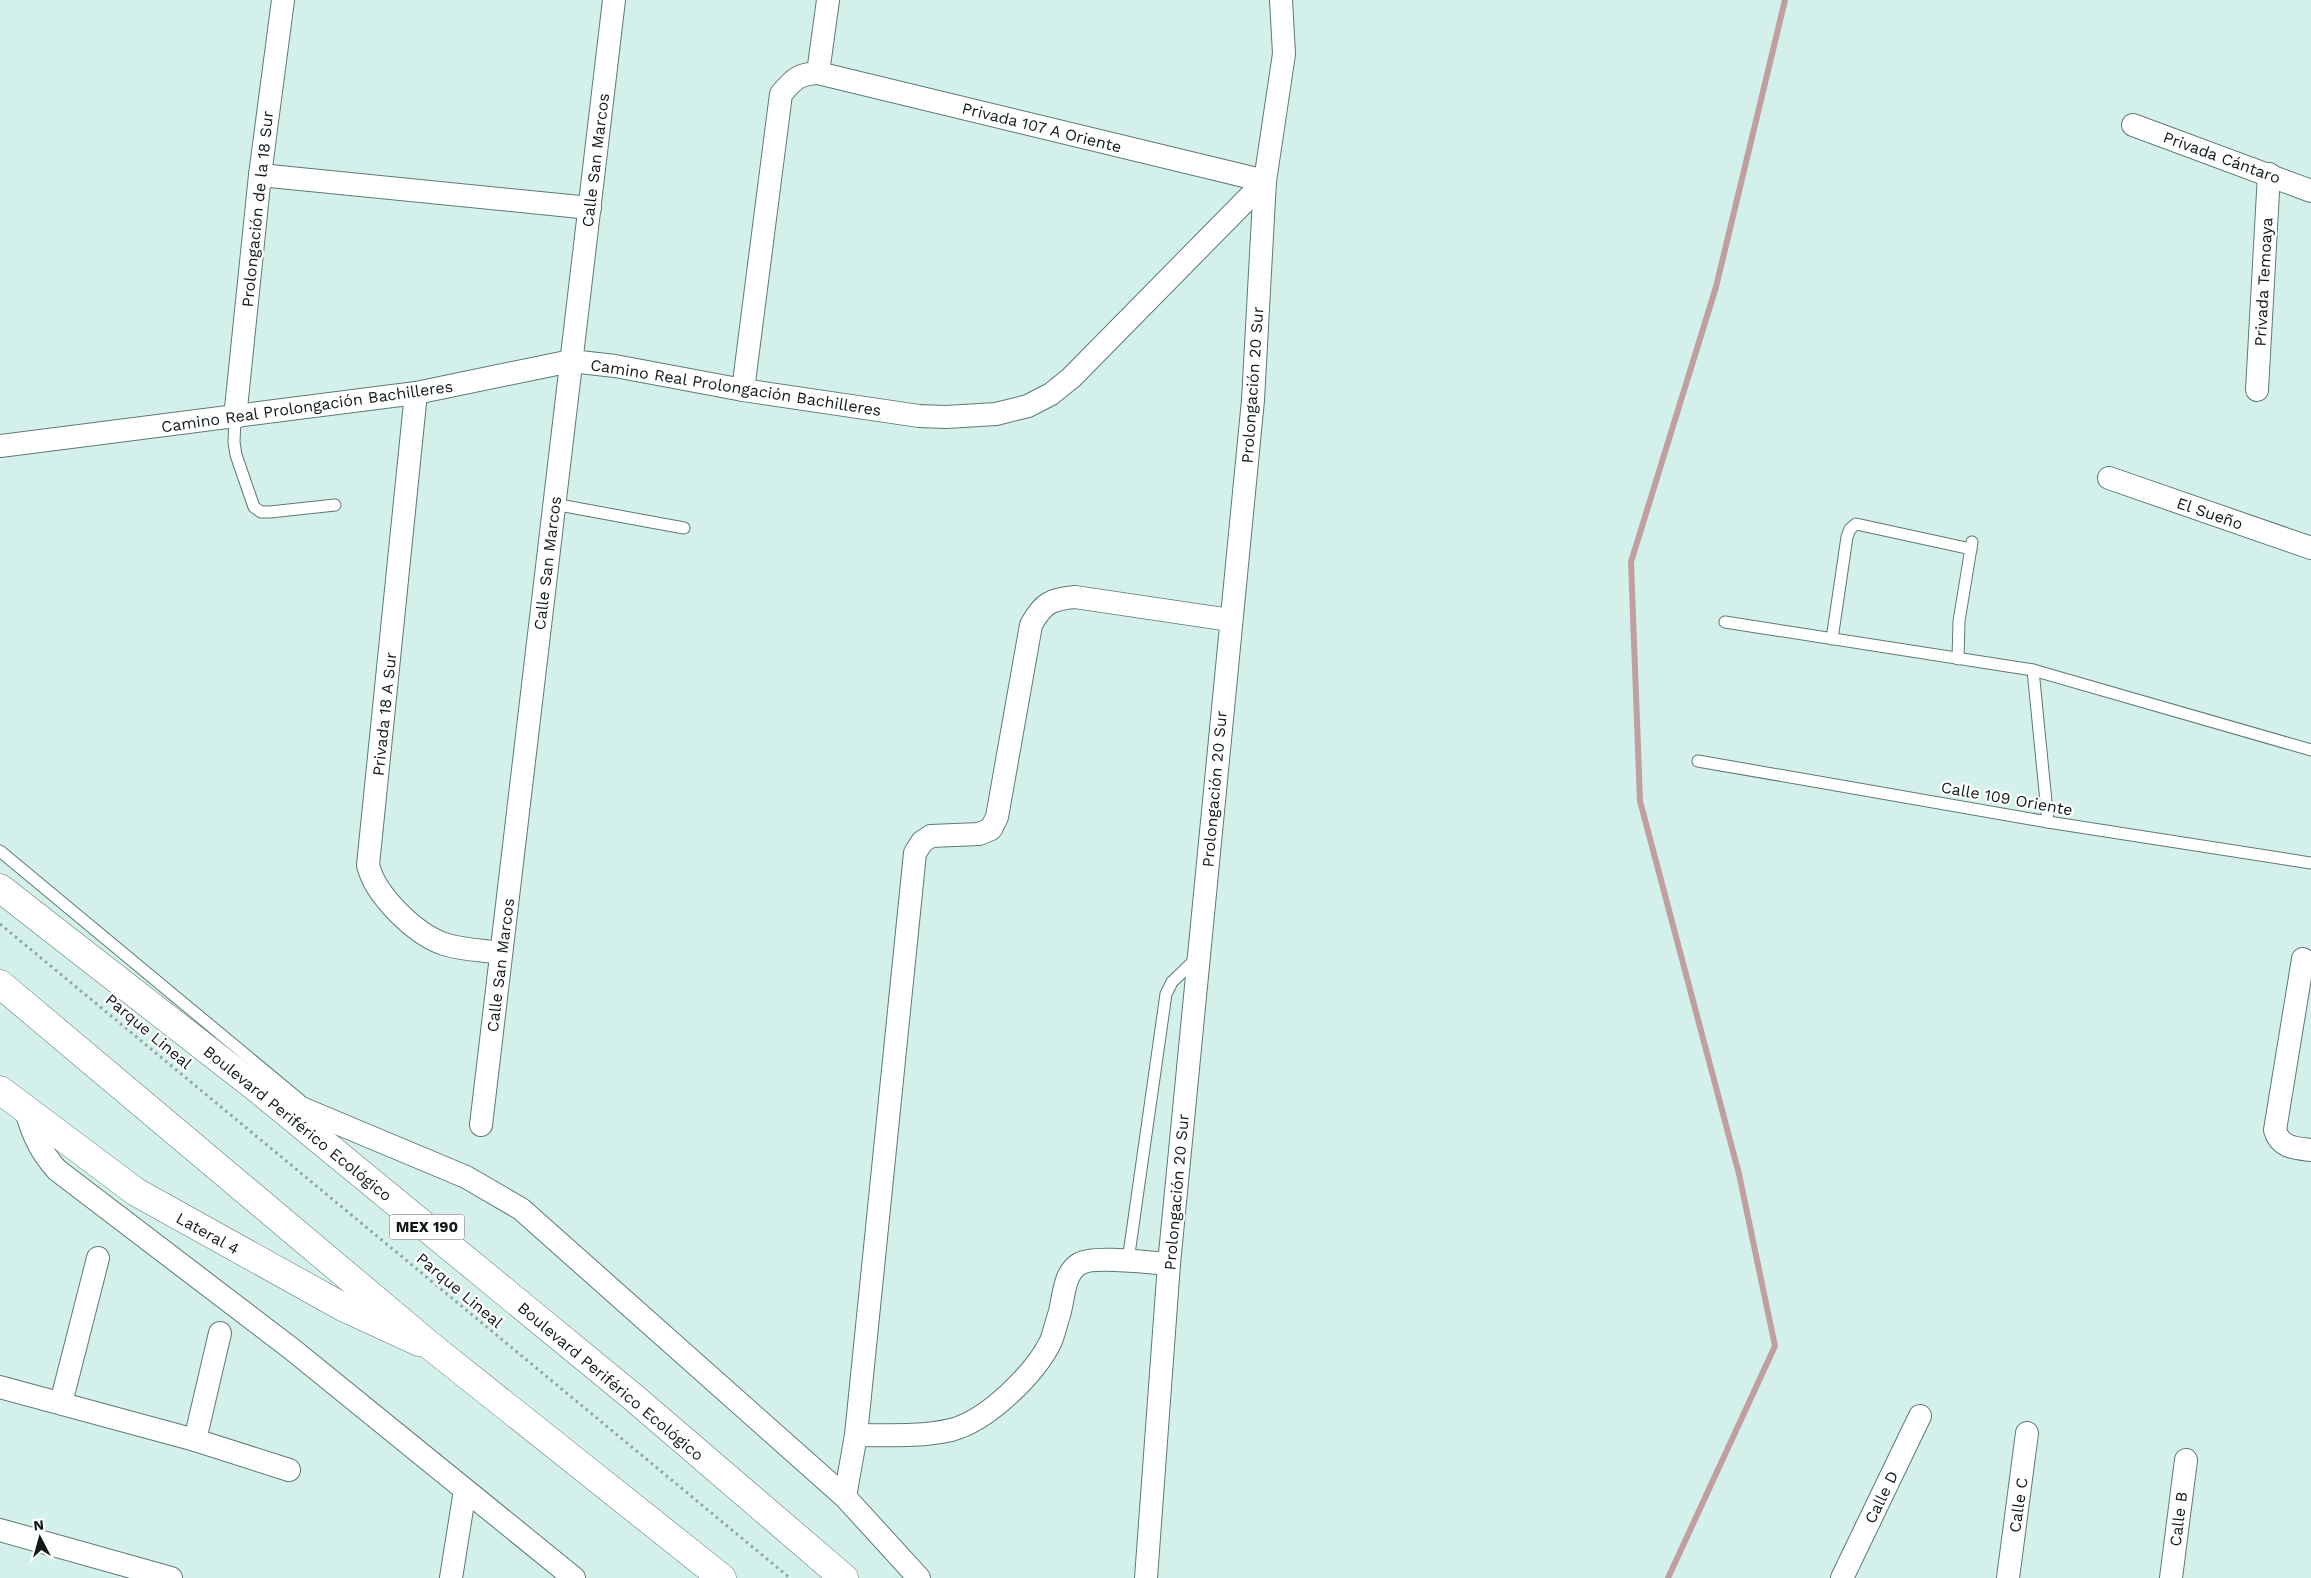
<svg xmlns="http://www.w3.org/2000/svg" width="2311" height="1578" viewBox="0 0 2311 1578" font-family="'Work Sans',sans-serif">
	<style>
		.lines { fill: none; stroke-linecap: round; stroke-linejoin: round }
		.stream { stroke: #c19ea0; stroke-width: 6 }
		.service-casing { stroke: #5e7973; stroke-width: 13 }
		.minor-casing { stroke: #5e7973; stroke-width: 24 }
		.tertiary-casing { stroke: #5e7973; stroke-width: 29 }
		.trunk-casing { stroke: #5e7973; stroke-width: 29 }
		.path { stroke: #8ea5a0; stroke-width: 3; stroke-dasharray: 2.5 4; stroke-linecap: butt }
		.service { stroke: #fff; stroke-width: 11 }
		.minor { stroke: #fff; stroke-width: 22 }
		.tertiary { stroke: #fff; stroke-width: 28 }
		.trunk { stroke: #fff; stroke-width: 28 }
		.labels { text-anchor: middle; stroke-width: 4.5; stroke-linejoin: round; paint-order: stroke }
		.shield { fill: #fff; stroke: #575f5d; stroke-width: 1 }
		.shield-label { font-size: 15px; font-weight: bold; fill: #0f1a18 }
		.street-label { font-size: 16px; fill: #0f1a18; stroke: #fff }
	</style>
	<rect width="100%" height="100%" fill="#d3f1ea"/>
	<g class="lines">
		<path class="stream" d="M1668,1578L1775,1346L1739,1174L1640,801L1631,562L1716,287L1785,0"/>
		<defs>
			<g id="service">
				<path d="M235,418L234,442L236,455L254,507L261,512H270L335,505"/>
				<path d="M554,504L684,528"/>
				<path d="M1725,622L2033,670L2311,750"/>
				<path d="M1832,639L1847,537L1850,529L1856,524L1971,549"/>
				<path d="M1958,659L1959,621L1972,542"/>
				<path d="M2033,670L2048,822"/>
				<path d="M1698,761L2048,822L2311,863"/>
				<path d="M0,851L300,1100"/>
				<path d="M1128,1261L1166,994L1172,982L1197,958"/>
			</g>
			<g id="minor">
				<path d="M818,73L828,0"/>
				<path d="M2133,125L2311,191"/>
				<path d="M260,175L590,208"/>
				<path d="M743,390L781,94C794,79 798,74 818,73L1265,181"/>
				<path d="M2257,390L2269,174"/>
				<path d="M416,393L368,865C375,895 415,934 444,944C462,950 483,950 501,953"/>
				<path d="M235,418L260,175L283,0"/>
				<path d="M0,446L416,393L571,361L615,366L743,390L919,416L946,417L996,414L1028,406L1051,394L1071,378L1265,181"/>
				<path d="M2109,478L2311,548"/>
				<path d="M2303,959L2275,1130C2280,1148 2295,1148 2311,1150"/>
				<path d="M275,1097L466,1177L521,1209L845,1497L919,1578"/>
				<path d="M26,1111C33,1135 40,1151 57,1170L293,1350L574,1578"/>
				<path d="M481,1125L614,0"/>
				<path d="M0,1387L195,1440L289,1470"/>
				<path d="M61,1403L98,1258"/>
				<path d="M856,1435C887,1435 921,1437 951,1430C987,1421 1035,1374 1051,1341C1054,1333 1056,1324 1059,1315C1064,1299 1063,1274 1079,1264C1094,1255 1150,1263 1169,1264"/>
				<path d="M195,1440L220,1333"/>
				<path d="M845,1497L856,1435L915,853L922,842L931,836L979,834L991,829L997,817L1031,625C1043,603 1051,599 1075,597L1230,620"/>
				<path d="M0,1530L171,1578"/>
				<path d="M451,1578L465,1490"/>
				<path d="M1146,1578L1169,1264L1253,400L1265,181L1284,54L1281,0"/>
				<path d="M1842,1578L1920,1416"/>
				<path d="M2008,1578L2027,1433"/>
				<path d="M2171,1578L2186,1460"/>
			</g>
			<path id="tertiary" d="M0,1090L136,1192L343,1307L419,1342"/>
			<g id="trunk">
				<path d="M0,888L259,1090L633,1397L844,1578"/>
				<path d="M0,984L433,1348L722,1578"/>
			</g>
		</defs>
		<use href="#service" class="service-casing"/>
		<use href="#minor" class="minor-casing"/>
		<use href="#tertiary" class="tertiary-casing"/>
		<use href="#trunk" class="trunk-casing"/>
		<path class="path" d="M0,924L790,1578"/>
		<use href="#service" class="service"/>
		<use href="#minor" class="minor"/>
		<use href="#tertiary" class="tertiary"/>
		<use href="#trunk" class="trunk"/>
	</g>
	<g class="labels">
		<rect class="shield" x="389.5" y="1214.5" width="75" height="25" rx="4"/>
		<g class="shield-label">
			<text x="427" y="1232">MEX 190</text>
		</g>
		<g class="street-label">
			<text transform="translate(1042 127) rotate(14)" y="6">Privada 107 A Oriente</text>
			<text transform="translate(2222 157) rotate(20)" y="6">Privada Cántaro</text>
			<text transform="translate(595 160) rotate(-83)" y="6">Calle San Marcos</text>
			<text transform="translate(257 209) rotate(-84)" y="6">Prolongación de la 18 Sur</text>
			<text transform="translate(2263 282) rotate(-87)" y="6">Privada Temoaya</text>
			<text transform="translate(1252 385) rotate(-86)" y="6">Prolongación 20 Sur</text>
			<text transform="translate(736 387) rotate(9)" y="6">Camino Real Prolongación Bachilleres</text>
			<text transform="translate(307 406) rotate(-8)" y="6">Camino Real Prolongación Bachilleres</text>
			<text transform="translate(2210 513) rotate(19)" y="6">El Sueño</text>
			<text transform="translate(547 563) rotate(-83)" y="6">Calle San Marcos</text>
			<text transform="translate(384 714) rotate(-84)" y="6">Privada 18 A Sur</text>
			<text transform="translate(1214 789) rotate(-85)" y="6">Prolongación 20 Sur</text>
			<text transform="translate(2007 798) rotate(10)" y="6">Calle 109 Oriente</text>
			<text transform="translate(500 965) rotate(-83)" y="6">Calle San Marcos</text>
			<text transform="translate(149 1031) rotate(40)" y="6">Parque Lineal</text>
			<text transform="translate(298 1123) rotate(39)" y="6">Boulevard Periférico Ecológico</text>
			<text transform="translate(1176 1192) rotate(-85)" y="6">Prolongación 20 Sur</text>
			<text transform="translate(208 1233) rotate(29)" y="6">Lateral 4</text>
			<text transform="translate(460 1290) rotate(40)" y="6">Parque Lineal</text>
			<text transform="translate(611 1381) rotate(40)" y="6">Boulevard Periférico Ecológico</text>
			<text transform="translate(1881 1497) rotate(-64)" y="6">Calle D</text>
			<text transform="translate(2018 1505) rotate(-82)" y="6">Calle C</text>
			<text transform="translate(2178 1519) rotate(-83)" y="6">Calle B</text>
		</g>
	</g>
	<g transform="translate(40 1538) rotate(354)" stroke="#ffffff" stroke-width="4" paint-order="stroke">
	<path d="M0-4L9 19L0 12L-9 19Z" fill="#0f1a18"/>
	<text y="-8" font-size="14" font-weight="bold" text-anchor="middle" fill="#0f1a18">N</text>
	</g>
</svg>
